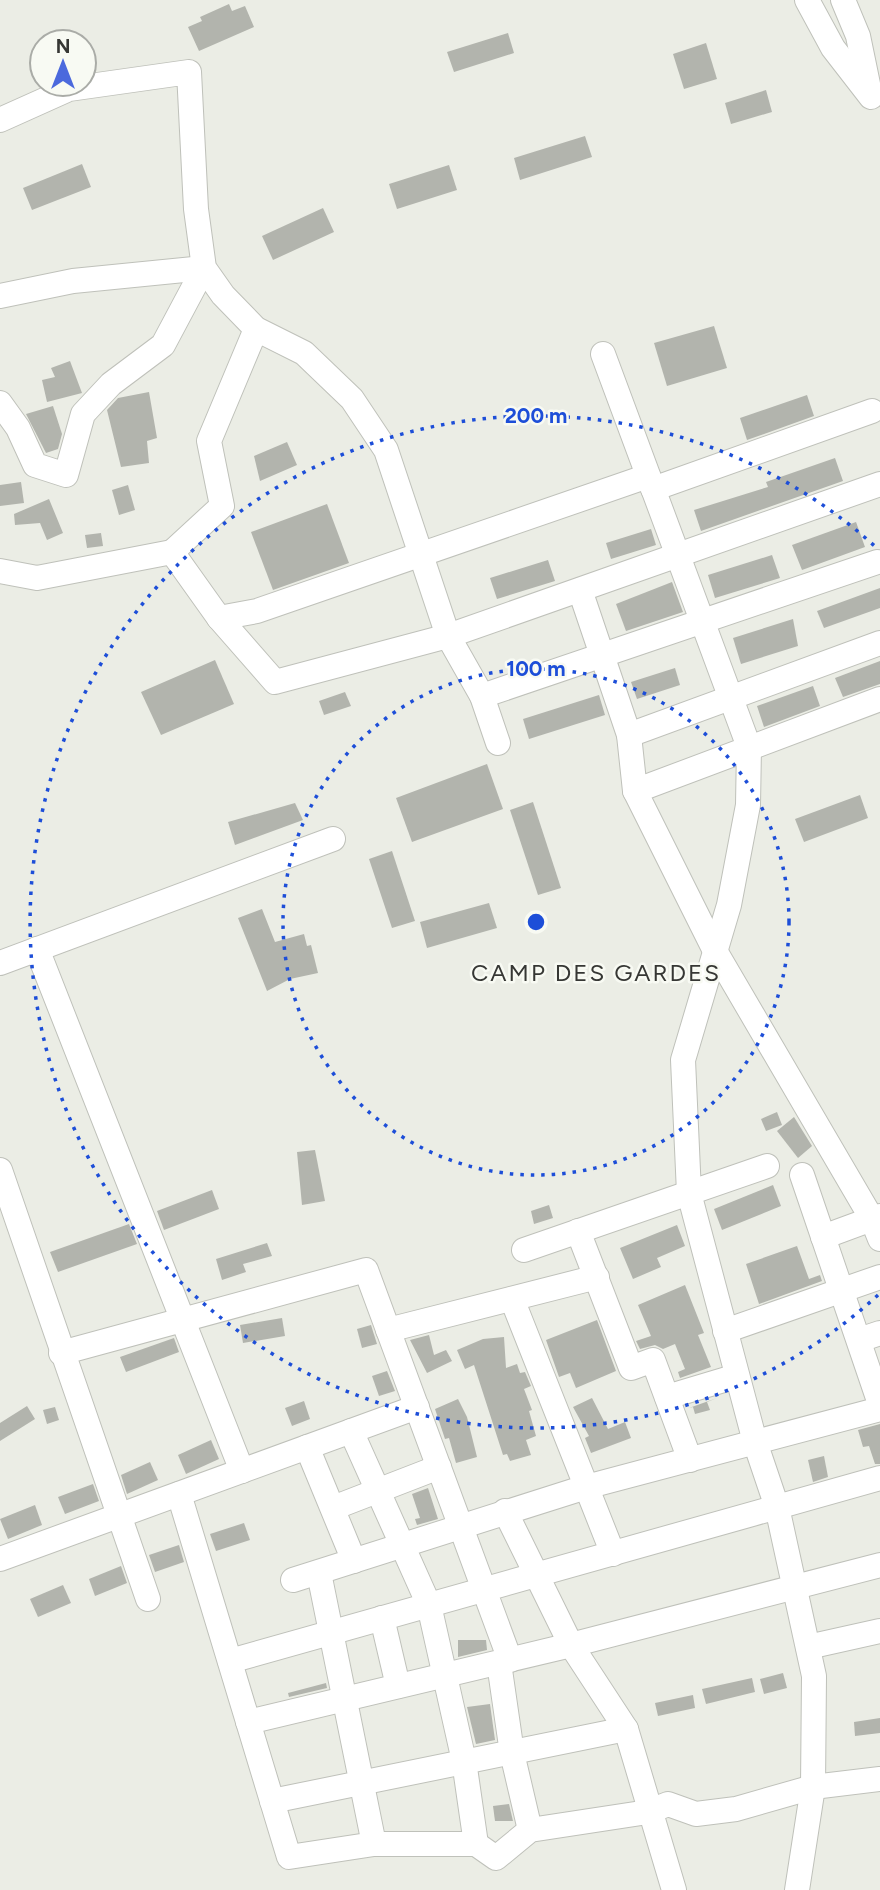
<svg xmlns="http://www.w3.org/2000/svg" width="880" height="1890" viewBox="0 0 880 1890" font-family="Figtree,sans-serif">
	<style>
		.building { fill: #b2b4ad }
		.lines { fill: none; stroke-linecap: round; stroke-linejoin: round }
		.minor-casing { stroke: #bfc1ba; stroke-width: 26 }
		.minor { stroke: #fff; stroke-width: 24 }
		.ring { fill: none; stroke: #1d4ed8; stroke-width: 3.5; stroke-dasharray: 3.5 7 }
		.labels { text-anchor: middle; stroke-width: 5; stroke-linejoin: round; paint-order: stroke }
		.quarter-label { font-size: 24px; letter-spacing: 2px; fill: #363734; stroke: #f8faf3 }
		.centre { fill: #1d4ed8; stroke: #f8faf3; stroke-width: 3.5 }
		.ring-label { font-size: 21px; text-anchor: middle; font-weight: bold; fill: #1d4ed8; stroke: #f8faf3; stroke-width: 5; stroke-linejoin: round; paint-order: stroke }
	</style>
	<rect width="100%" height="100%" fill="#ebede5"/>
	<g class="building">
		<path d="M229,4L232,11L245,6L254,27L199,51L188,27L202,21L200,17Z"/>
		<path d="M508,33L514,53L454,72L447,52Z"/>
		<path d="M706,43L717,79L684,89L673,54Z"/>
		<path d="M766,90L772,112L731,124L725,103Z"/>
		<path d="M585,136L592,157L520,180L514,158Z"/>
		<path d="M82,164L91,187L32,210L23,188Z"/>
		<path d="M449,165L457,190L397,209L389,184Z"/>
		<path d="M323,208L334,232L273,260L262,236Z"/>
		<path d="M714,326L727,368L667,386L654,343Z"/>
		<path d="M70,361L82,393L47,402L42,380L55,377L51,368Z"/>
		<path d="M149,392L157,438L147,441L149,463L121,467L107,410L118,398Z"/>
		<path d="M807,395L814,416L747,440L740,418Z"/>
		<path d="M53,406L62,434L58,449L46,453L26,414Z"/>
		<path d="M287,442L297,465L260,481L254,456Z"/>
		<path d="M835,458L843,481L701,531L694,510L768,487L766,482Z"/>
		<path d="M21,482L24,503L0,506V485Z"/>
		<path d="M128,485L135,510L119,515L112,490Z"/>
		<path d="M49,499L63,533L47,540L40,523L15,525L14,514Z"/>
		<path d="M327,504L349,563L273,590L251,532Z"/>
		<path d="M856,522L865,547L802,570L792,545Z"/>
		<path d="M651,529L656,545L611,559L606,543Z"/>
		<path d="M101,533L103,546L87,548L85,535Z"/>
		<path d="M772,555L780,578L715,598L708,575Z"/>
		<path d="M548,560L555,581L497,599L490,578Z"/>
		<path d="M672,582L683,612L626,631L616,604Z"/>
		<path d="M880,588V608L824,628L817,611Z"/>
		<path d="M793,619L798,646L741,664L733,638Z"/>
		<path d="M215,660L234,704L161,735L141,692Z"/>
		<path d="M880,661V684L843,697L835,678Z"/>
		<path d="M675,668L680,685L637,699L631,682Z"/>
		<path d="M813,686L820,706L764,727L757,706Z"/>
		<path d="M345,692L351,706L324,715L319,701Z"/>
		<path d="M599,695L605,715L529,739L523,719Z"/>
		<path d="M487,764L503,809L412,842L396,798Z"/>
		<path d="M860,795L868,818L804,842L795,819Z"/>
		<path d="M533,802L561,888L538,895L510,810Z"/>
		<path d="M295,803L303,820L235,845L228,822Z"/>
		<path d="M392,851L415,921L392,928L369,859Z"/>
		<path d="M489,903L497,928L427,948L420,922Z"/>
		<path d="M262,909L275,942L304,934L307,946L311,945L318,973L290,979L267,991L238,918Z"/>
		<path d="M777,1112L782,1125L766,1131L761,1119Z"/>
		<path d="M794,1117L812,1146L798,1158L777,1131Z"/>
		<path d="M315,1150L325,1201L302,1205L297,1152Z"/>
		<path d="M773,1185L781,1206L722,1230L714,1209Z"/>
		<path d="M212,1190L219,1209L164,1230L157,1211Z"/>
		<path d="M549,1205L553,1218L534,1224L531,1211Z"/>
		<path d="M129,1224L137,1244L58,1272L50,1252Z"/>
		<path d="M677,1225L685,1246L657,1258L661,1267L633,1279L620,1248Z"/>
		<path d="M267,1243L272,1256L243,1264L246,1272L222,1280L216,1259Z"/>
		<path d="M797,1246L809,1279L820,1275L822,1281L759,1304L746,1264Z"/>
		<path d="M685,1285L704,1333L698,1335L711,1367L680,1378L678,1372L685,1369L675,1344L663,1349L655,1345L640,1349L636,1341L651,1336L638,1305Z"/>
		<path d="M282,1318L285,1336L243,1343L240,1325Z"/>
		<path d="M597,1320L616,1371L576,1388L570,1373L559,1377L546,1340Z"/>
		<path d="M371,1325L377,1344L362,1348L357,1329Z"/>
		<path d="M429,1335L434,1355L446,1350L452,1361L427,1373L410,1340Z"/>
		<path d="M504,1337L506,1368L517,1364L520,1373L525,1372L531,1386L524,1389L532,1410L529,1411L536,1436L526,1440L531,1455L510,1461L507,1454L503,1455L474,1365L465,1369L457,1350L483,1339Z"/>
		<path d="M174,1338L179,1352L126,1372L120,1357Z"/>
		<path d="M387,1371L395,1391L379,1396L372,1376Z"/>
		<path d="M592,1398L608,1429L625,1422L631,1438L591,1453L585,1438L589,1436L573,1407Z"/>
		<path d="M717,1398L707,1402L710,1410L695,1414L693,1407L689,1408Z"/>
		<path d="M458,1399L467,1417L477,1457L456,1463L449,1438L445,1439L435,1409Z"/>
		<path d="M304,1401L310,1419L292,1426L285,1408Z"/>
		<path d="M27,1406L35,1419L0,1441V1423Z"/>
		<path d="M55,1407L59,1420L47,1424L43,1410Z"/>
		<path d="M880,1424V1464H875L869,1446L863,1447L858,1430Z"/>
		<path d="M211,1440L219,1459L186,1474L178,1455Z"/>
		<path d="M824,1456L828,1477L813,1482L808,1460Z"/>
		<path d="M150,1462L158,1480L127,1494L121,1475Z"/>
		<path d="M93,1484L99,1501L65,1514L58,1497Z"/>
		<path d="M428,1488L438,1519L417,1525L415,1519L420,1518L412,1494Z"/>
		<path d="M35,1505L42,1525L8,1539L0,1519Z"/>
		<path d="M244,1523L250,1540L216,1551L210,1534Z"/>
		<path d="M179,1545L184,1562L155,1572L149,1555Z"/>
		<path d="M121,1566L127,1583L95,1596L89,1579Z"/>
		<path d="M63,1585L71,1603L38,1617L30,1599Z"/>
		<path d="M458,1640H486L487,1650L458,1657Z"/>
		<path d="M783,1673L787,1688L764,1694L760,1679Z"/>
		<path d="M752,1678L755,1692L706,1704L702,1689Z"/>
		<path d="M326,1683L327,1688L289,1697L288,1693Z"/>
		<path d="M693,1695L695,1708L658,1716L655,1703Z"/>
		<path d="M490,1704L495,1740L476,1744L467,1707Z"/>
		<path d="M880,1718V1733L855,1736L854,1722Z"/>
		<path d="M509,1804L513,1821H495L493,1806Z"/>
	</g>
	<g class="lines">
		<defs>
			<g id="minor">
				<path d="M807,0L833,48L871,97"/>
				<path d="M843,0L858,36L869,89"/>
				<path d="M0,120L69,89L189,72L196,209L204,268L223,295L256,329L304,353L352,399L386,450L448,636L482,696L498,743"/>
				<path d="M0,296L73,281L204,268"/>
				<path d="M256,329L209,441L222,506L172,552L219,618L275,682L448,636L880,484"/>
				<path d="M603,354L749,747L748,805L729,905L683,1060L689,1193L755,1442L777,1507L814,1676L813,1787L797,1890"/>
				<path d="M0,403L18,428L35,465L66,475L83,414L111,384L163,345L204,268"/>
				<path d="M653,489L872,411"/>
				<path d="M0,571L37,578L172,552"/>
				<path d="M580,590L629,735L635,791L880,699"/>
				<path d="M219,618L257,611L648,476"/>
				<path d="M482,696L877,562"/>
				<path d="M629,735L880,643"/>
				<path d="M635,791L714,949L872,1219L880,1239"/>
				<path d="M37,949L242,1471"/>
				<path d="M0,963L333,839"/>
				<path d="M0,1170L148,1599"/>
				<path d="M802,1175L880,1404"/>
				<path d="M578,1231L631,1368L653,1360L690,1460"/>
				<path d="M823,1237L880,1216"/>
				<path d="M524,1250L767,1166"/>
				<path d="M512,1299L613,1554"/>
				<path d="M388,1330L597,1277"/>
				<path d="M725,1331L880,1277"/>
				<path d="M859,1340L880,1333"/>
				<path d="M61,1353L366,1270L510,1660"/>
				<path d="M667,1397L737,1376"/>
				<path d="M351,1431L429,1605L464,1761L476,1844"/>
				<path d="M307,1447L354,1561"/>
				<path d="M179,1494L289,1857L374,1844H476L496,1858L530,1830L648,1812L668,1804L696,1814L736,1809L813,1787L880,1779"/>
				<path d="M333,1508L439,1467"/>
				<path d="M505,1511L571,1645L626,1729L674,1890"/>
				<path d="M0,1559L417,1407"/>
				<path d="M319,1573L374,1844"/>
				<path d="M293,1580L586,1487L880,1409"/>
				<path d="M382,1618L398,1686"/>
				<path d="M808,1647L880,1631"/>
				<path d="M230,1661L880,1478"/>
				<path d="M499,1663L512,1753L530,1830"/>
				<path d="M248,1722L571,1645L880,1565"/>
				<path d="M272,1801L626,1729"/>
			</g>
		</defs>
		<use href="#minor" class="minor-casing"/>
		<use href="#minor" class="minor"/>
	</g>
	<g class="ring">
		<circle cx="536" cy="922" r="253"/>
		<path d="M878 1295A506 506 0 1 1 878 549"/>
	</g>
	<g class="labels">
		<g class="quarter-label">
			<text x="596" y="981">CAMP DES GARDES</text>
		</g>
	</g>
	<circle cx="536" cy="922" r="10" class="centre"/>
	<g class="ring-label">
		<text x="536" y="423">200 m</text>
		<text x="536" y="676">100 m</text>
	</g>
	<g transform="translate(63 63)"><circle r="33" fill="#f8faf3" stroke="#aaaca7" stroke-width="2"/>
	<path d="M0-5L12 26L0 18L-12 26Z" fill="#4b69dd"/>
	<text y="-10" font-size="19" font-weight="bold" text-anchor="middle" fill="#363734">N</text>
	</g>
</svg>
